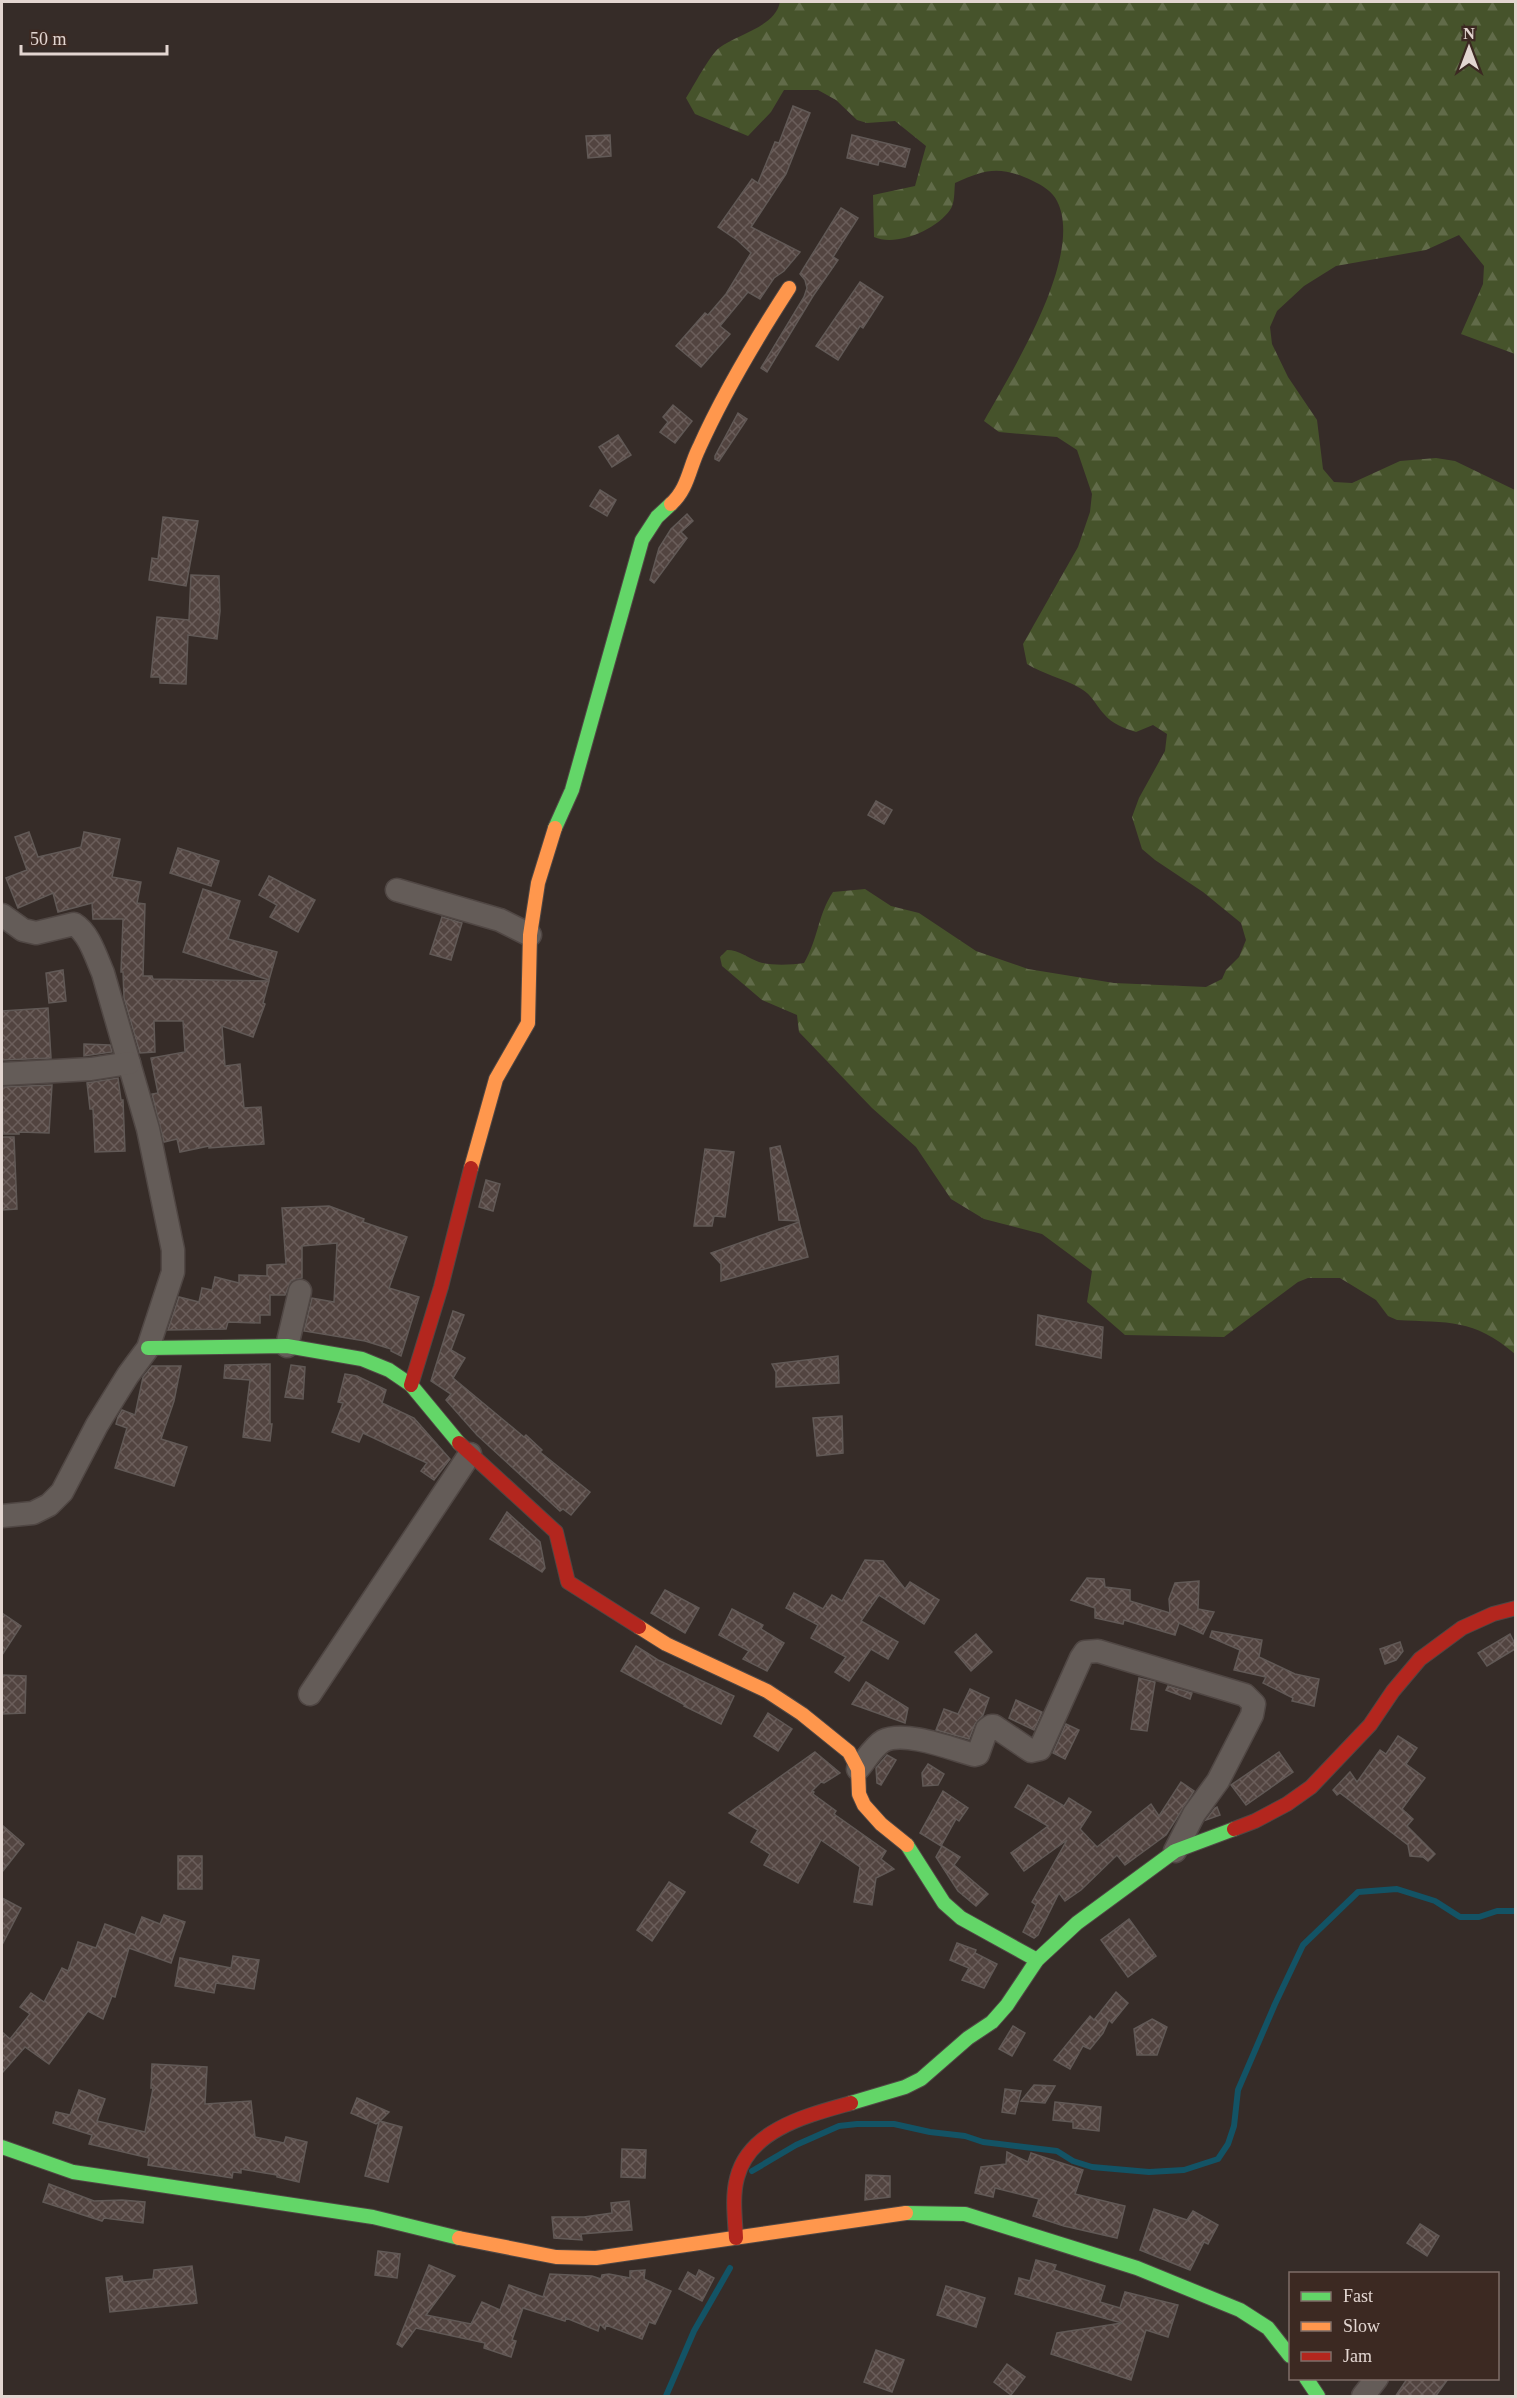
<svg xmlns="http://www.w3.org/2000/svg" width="1517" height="2398" viewBox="0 0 1517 2398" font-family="Georgia,serif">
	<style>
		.forest { fill: url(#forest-firs) }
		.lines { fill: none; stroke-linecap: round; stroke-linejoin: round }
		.stream { stroke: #135365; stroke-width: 6 }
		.building { fill: url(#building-cross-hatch); stroke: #615956; stroke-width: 1.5 }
		.street-casing { stroke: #504744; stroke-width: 25 }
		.fast-casing { stroke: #504744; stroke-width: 16 }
		.slow-casing { stroke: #504744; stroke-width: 16 }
		.jam-casing { stroke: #504744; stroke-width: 16 }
		.street { stroke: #645c58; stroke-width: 22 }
		.fast { stroke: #63d668; stroke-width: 14 }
		.slow { stroke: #ff974d; stroke-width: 14 }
		.jam { stroke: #b3261e; stroke-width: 14 }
	</style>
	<defs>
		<pattern id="forest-firs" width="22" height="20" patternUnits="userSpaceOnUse" patternTransform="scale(1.5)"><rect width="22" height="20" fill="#46532b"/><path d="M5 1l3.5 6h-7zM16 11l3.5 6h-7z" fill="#616b49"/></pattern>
		<pattern id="building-cross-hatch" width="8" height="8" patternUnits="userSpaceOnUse" patternTransform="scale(1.5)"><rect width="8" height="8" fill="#524440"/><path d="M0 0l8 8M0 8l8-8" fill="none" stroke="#6b5e5b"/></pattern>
	</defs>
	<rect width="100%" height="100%" fill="#362c28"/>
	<path class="forest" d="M780,2H1515V354L1461,334L1483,284L1484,266L1459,235L1426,250L1336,266L1304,286L1277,311L1270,327L1272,344L1288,377L1317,420L1323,469L1334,482L1352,483L1400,461L1436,458L1455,461L1515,490V1354C1473,1318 1449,1323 1397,1320L1388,1316L1376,1300L1340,1278H1308L1298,1282L1224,1337L1125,1335L1087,1302L1092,1271L1042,1234L984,1219L951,1199L916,1147L872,1108L799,1032L797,1015L762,1000L722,966L720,957L727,950C739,950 748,958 759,962C773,966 790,965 804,963C818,940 818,914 833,892L865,889L891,906L919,913L976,951L1028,969L1114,983L1206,987L1222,979L1226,970L1239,957L1246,940L1241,923L1203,892L1155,860L1142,849L1132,817L1139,798L1165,751L1167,734L1153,725L1136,732C1124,728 1112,724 1104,714C1094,703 1093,695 1078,687C1062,678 1043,674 1027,664L1023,644L1078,547L1090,512L1092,494L1077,450L1057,437L999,432L984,421C1011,373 1085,255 1057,201C1053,192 1042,185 1033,181C1001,166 987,168 955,183C954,192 955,203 950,210C936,230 896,247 874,237L873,195L915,186L926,146L895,121L867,123L857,120L836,100L818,90H784L771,112L748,136L695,114L686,98C693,87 710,55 719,48C738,34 775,27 780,2Z"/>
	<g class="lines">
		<g class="stream">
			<path d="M752,2171L796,2145L839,2126L857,2124H894L930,2132L965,2136L983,2142L1057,2151L1073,2161L1092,2167L1149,2172L1184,2170L1218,2159L1228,2144L1234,2126L1238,2090L1275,2004L1303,1945L1358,1892L1397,1889L1435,1901L1460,1917H1479L1497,1911H1516"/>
			<path d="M666,2396L694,2331L730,2268"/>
		</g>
	</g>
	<g class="building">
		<path d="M793,106L810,113L786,174L751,227L800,252L784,271L774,278L760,299L748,292L720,326L730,334L701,367L676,346L705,313L708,315L726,294L751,253L737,240L718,227L752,179L758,183L775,142L779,143Z"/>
		<path d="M610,135L611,156L588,158L586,136Z"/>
		<path d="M852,135L910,149L905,167L879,161L878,165L847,158Z"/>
		<path d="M841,208L858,218L833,257L838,260L813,296L767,372L761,368L804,297L807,288L805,280L800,274Z"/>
		<path d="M860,282L883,297L863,328L860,326L838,360L816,346Z"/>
		<path d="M673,405L692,421L675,443L660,432L668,422L663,417Z"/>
		<path d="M738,413L747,419L719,461L715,459V456Z"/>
		<path d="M618,435L631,455L612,467L599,447Z"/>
		<path d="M600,490L616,500L607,516L590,506Z"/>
		<path d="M687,514L693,521L681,532L687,538L654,583L650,580L659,548L671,529Z"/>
		<path d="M163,517L198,521L186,586L149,580L152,558L158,559Z"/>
		<path d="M191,575L219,576L220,611L217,639L188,635L186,684L160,683V677H151L157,617L189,620Z"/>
		<path d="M876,801L892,810L884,824L868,815Z"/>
		<path d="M29,832L38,857L81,847L84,832L120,839L112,877L141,882L137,903L145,904L143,976H152L153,979L269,981L263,1003L265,1004L253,1037L222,1026L225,1066L240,1064L244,1108L261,1107L264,1144L209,1148V1146L180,1152L177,1139L164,1142L152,1094L158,1093L151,1058L185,1052L183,1021H154L155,1052L140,1053L124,998L123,972H121L123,919H93L92,903L58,912L53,893L18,908L6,878L27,870L15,837Z"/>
		<path d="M178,848L219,861L211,886L170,873Z"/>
		<path d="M269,876L315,900L298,932L270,917L277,905L259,895Z"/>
		<path d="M203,889L240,901L228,939L277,952L269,980L183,952Z"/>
		<path d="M442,917L462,923L451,960L430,954Z"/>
		<path d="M63,970L66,1001L49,1003L46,973Z"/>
		<path d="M48,1008L51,1058L2,1060V1011Z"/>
		<path d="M84,1044L110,1045L112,1052L84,1056Z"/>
		<path d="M118,1078L121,1100H123L125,1151L95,1152L93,1109H90L87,1083Z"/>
		<path d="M52,1085L49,1133L19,1132V1134H3L2,1087Z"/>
		<path d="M2,1137H14L17,1209L2,1210Z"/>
		<path d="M780,1146L799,1221L779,1220L770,1148Z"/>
		<path d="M705,1149L734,1152L725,1217L714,1216L712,1226H694Z"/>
		<path d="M486,1180L500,1184L493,1211L479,1207Z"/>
		<path d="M329,1206L364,1219L363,1222L407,1237L389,1288L419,1297L401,1356L391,1351V1349L365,1341L304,1331L312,1298L334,1302L337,1243L302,1246V1278L291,1281L285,1295H270V1315H260V1323L228,1322L226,1329L168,1330L179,1297L199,1302L202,1288L212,1290L215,1277L239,1283V1275L267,1276V1265L286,1264L282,1208Z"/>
		<path d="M799,1222L808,1257L721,1281V1264L711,1253Z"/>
		<path d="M453,1311L464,1315L451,1350L465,1358L453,1378L524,1437L526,1435L542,1450L540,1452L590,1492L571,1515L563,1509L560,1511L477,1435L446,1400L451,1394L431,1381Z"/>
		<path d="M1038,1315L1103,1327L1101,1358L1036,1345Z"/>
		<path d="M838,1356L839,1383L776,1387V1372L772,1364Z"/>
		<path d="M270,1364V1424H272L270,1441L243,1437L250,1380L224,1378L225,1365Z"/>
		<path d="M291,1365L305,1367L303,1399L285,1397Z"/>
		<path d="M152,1366H181L174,1401L161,1439L187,1447L174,1486L115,1468L127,1428L116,1424L118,1417L122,1410L135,1415L143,1377Z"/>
		<path d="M345,1374L357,1376L386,1390L382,1403L414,1418L450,1459L434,1480L421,1471L427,1463L363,1433L359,1442L332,1432L343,1403L338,1402Z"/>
		<path d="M842,1416L843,1453L817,1456L813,1418Z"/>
		<path d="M507,1512L540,1542L545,1568L542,1572L490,1539Z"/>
		<path d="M865,1560L883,1561L905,1589L910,1582L939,1600L924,1624L879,1595L861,1621L898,1642L888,1659L871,1649L849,1681L835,1672L846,1657L811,1638L818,1625L786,1608L794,1593L823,1609L832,1595L842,1601Z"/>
		<path d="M1087,1578L1104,1579L1105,1587L1130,1590V1601L1170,1613L1169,1599L1175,1583L1199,1581L1198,1609L1214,1612L1203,1634L1179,1623L1175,1635L1124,1620L1123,1624L1095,1618V1608L1071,1600Z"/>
		<path d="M665,1590L699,1608L685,1633L651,1613Z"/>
		<path d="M732,1609L763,1625L761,1629L784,1643L767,1671L743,1659L749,1651L719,1635Z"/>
		<path d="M2,1613L21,1626L2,1655Z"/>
		<path d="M1212,1631L1262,1640L1259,1657L1295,1674L1319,1679L1314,1706L1292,1701L1293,1698L1263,1683L1266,1677L1234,1670L1240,1650L1210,1637Z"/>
		<path d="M976,1634L992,1652L971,1671L955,1652Z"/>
		<path d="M1510,1634L1515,1644V1649L1487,1666L1478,1653Z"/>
		<path d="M1400,1642L1403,1651L1396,1660L1385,1664L1380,1649Z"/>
		<path d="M636,1646L658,1660L734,1696L721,1724L684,1706L685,1705L621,1671Z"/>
		<path d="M2,1675L26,1676L25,1713L2,1714Z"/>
		<path d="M1139,1678L1155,1682L1147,1731L1131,1729Z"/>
		<path d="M866,1682L908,1708L905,1723L852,1704Z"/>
		<path d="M1168,1686L1192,1693L1190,1699L1166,1690Z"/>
		<path d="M970,1689L989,1698L983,1715L975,1724L969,1739L936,1730L944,1709L958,1714Z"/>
		<path d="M1016,1700L1042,1712L1034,1730L1009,1718Z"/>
		<path d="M768,1713L792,1729L778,1751L754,1736Z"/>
		<path d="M1066,1724L1079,1730L1065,1759L1053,1753Z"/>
		<path d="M1398,1736L1417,1748L1406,1764L1425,1778L1402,1809L1413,1819L1407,1826L1435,1854L1428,1861L1423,1857L1410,1856L1408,1845L1340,1793L1337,1795L1333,1790L1350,1772L1357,1782L1380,1750L1386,1754Z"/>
		<path d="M815,1752L840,1773L824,1783L821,1782L812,1791L814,1792L813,1794L836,1811L834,1814L886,1851L881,1859L894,1869L876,1878L872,1905L854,1902L860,1867L821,1840L798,1883L764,1865L770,1854L751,1842L758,1830L729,1813Z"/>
		<path d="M1279,1752L1293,1772L1246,1805L1231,1785Z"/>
		<path d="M887,1755L896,1760L881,1785L877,1783L876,1768Z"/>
		<path d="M928,1764L944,1774L938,1785L923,1786L922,1773Z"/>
		<path d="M1181,1782L1194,1791L1166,1835L1125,1865L1117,1855L1081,1890L1065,1901L1059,1893L1038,1935L1034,1938L1023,1932L1036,1905L1032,1902L1067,1840L1024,1871L1011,1853L1048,1826L1015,1807L1028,1785L1064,1806L1069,1798L1091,1812L1080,1829L1097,1847L1151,1804L1159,1816Z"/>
		<path d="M943,1791L968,1808L959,1821L956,1819L941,1846L920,1833Z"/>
		<path d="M1217,1807L1220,1815L1206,1820L1215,1808Z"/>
		<path d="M2,1825L24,1844L2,1872Z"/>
		<path d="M942,1846L960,1857L954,1865L988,1894L976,1906L958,1891L936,1857Z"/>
		<rect x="178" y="1856" width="24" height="33"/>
		<path d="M669,1882L685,1892L652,1941L637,1930Z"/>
		<path d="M2,1898L21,1908L2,1945Z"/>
		<path d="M164,1915L185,1922L171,1963L129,1948L115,1997L112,1996L103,2019L88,2011L49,2064L25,2047L2,2073V2032L10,2039L30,2014L20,2007L31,1993L44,2002L62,1968L68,1971L78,1942L96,1948L105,1924L135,1935L142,1917L160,1924Z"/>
		<path d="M1129,1919L1156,1956L1128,1977L1101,1940Z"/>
		<path d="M957,1943L976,1950L975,1953L997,1964L984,1988L962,1980L969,1968L950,1960Z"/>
		<path d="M233,1956L259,1960L254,1989L216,1983L214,1993L175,1986L180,1958L231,1968Z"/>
		<path d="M1116,1992L1128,2003L1112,2023L1109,2020L1103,2033L1090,2049L1083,2046L1070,2069L1054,2060L1090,2016L1094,2020Z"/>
		<path d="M1152,2019L1167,2027L1157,2055H1137L1134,2029Z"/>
		<path d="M1013,2026L1025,2033L1012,2056L999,2049Z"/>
		<path d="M152,2064L207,2067L205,2104L251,2101L255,2137L284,2143L286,2137L307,2142L299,2182L277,2177V2175L241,2169V2173L233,2172L232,2178L148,2165L149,2158L89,2144L92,2135L53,2123L56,2112L70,2115L79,2090L105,2099L97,2121L145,2132L153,2088H151Z"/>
		<path d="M1034,2085L1055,2086L1045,2103L1021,2101Z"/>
		<path d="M1005,2089L1021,2091L1015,2114L1002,2112Z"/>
		<path d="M357,2098L389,2112L380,2121L402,2127L388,2182L365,2176L379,2122L376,2124L351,2113Z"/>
		<path d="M1055,2102L1101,2107L1099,2131L1073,2128V2122L1053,2120Z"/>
		<path d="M622,2149L646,2150L645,2178L621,2177Z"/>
		<path d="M1007,2152L1028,2162L1031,2153L1083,2170L1075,2194L1125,2206L1117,2238L1064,2226L1033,2216L1039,2199L995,2188L993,2197L975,2193L981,2167L1006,2164Z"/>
		<path d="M866,2175L890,2176V2197L865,2200Z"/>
		<path d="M49,2184L94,2201L122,2200L145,2202L143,2223L104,2218L102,2221L43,2202Z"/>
		<path d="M629,2201L632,2230L581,2234L582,2240L554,2238L552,2217H584L612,2213L611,2203Z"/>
		<path d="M1154,2209L1187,2220L1193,2211L1218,2225L1208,2244L1204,2242L1190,2270L1140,2250Z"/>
		<path d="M1420,2224L1439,2236L1427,2256L1407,2243Z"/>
		<path d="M378,2251L400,2254L397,2278L375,2275Z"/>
		<path d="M1036,2260L1056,2265L1054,2270L1105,2286L1100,2302L1120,2308L1125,2292L1178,2305L1168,2337L1146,2330L1131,2380L1051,2354L1057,2333L1122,2323L1015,2294L1019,2278L1030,2281Z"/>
		<path d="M429,2265L455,2276L426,2315L471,2324L482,2302L500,2310L509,2285L543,2297L550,2274L592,2276L601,2279L602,2275L609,2274L630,2278V2271L645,2270L644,2279L671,2291L655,2324L649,2322L642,2339L606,2325L605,2329L600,2324L598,2331L566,2318L565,2321L523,2308L512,2340L516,2341L511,2357L484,2348L485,2343L416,2328L402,2347L397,2344Z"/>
		<path d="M192,2266L197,2303L110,2312L106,2278L122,2276L123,2282L153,2279L154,2270Z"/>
		<path d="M699,2270L714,2278L702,2301L679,2289L688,2272L696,2277Z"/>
		<path d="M946,2286L985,2298L976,2327L937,2315Z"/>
		<path d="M876,2350L904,2360L892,2392L864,2382Z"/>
		<path d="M1007,2364L1025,2377L1011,2395L994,2382Z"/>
		<path d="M1407,2379H1448L1435,2397H1395Z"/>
	</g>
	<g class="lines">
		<defs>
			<g id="street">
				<path d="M397,890L500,920L530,935"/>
				<path d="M2,915L23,930L36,933L74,924C89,933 96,957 103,973L148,1129L173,1250V1272L148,1348L128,1375L97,1425L62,1492L49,1505L33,1513L2,1516"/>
				<path d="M2,1074L91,1069L129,1063"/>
				<path d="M287,1346L300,1291"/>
				<path d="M310,1694L470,1454"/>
				<path d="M858,1769C865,1761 874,1746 883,1741C905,1730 952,1749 974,1755L978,1754L987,1729L991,1726H994L1031,1751L1040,1749L1081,1658L1085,1652L1098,1651L1245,1695L1254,1704L1252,1715L1218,1781L1194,1814L1175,1851"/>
				<path d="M1363,2396L1377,2378"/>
			</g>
			<g id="fast">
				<path d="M555,828L572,790L642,540L657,517L671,504"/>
				<path d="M148,1348L287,1346L362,1359L389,1370L411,1385L459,1443"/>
				<path d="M907,1845L944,1903L961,1918L1037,1960"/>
				<path d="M851,2103L905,2087L921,2079L968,2038L992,2022L1007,2005L1037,1960L1077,1923L1175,1851L1234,1829"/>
				<path d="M2,2147L73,2172L373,2217L459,2238"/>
				<path d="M906,2213L965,2214L1137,2268L1240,2310L1268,2328L1290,2356"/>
				<path d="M1306,2378L1318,2396"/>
			</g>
			<g id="slow">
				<path d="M671,504C688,489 689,468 699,448C724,392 756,339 789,288"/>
				<path d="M471,1168L496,1079L528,1023L530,935L538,883L555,828"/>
				<path d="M639,1627L666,1644L767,1691L802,1714L849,1752L858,1769L859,1794L864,1805L881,1824L907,1845"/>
				<path d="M459,2238L556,2257L596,2258L906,2213"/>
			</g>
			<g id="jam">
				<path d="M411,1385L441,1287L471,1168"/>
				<path d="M459,1443L556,1532L568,1582L639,1627"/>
				<path d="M1234,1829L1255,1821L1287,1804L1311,1787L1370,1725L1393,1691L1420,1659L1462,1628L1493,1614L1516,1608"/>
				<path d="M736,2238C735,2218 732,2197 737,2178C749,2129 809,2115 851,2103"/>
			</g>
		</defs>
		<use href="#street" class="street-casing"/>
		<use href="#fast" class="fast-casing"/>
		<use href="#slow" class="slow-casing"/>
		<use href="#jam" class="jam-casing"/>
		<use href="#street" class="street"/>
		<use href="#fast" class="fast"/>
		<use href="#slow" class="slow"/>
		<use href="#jam" class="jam"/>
	</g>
	<rect width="1517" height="2398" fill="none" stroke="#e3d6d1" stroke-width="6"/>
	<rect x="1289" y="2272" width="210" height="108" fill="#3c2922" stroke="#7f6e68" stroke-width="1.5"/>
	<rect x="1301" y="2292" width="30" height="9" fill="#63d668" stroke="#7f6e68" stroke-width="1.5"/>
	<text x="1343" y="2302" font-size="18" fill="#e3d6d1">Fast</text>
	<rect x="1301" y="2322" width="30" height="9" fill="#ff974d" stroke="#7f6e68" stroke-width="1.5"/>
	<text x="1343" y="2332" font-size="18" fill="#e3d6d1">Slow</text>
	<rect x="1301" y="2352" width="30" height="9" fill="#b3261e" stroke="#7f6e68" stroke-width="1.5"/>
	<text x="1343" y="2362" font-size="18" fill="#e3d6d1">Jam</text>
	<g transform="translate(1469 48)" stroke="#3c2922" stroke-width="4.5" paint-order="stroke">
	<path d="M0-4.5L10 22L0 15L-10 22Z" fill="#e3d6d1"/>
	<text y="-9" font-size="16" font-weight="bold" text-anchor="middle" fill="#e3d6d1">N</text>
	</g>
	<path d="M21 45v9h146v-9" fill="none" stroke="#e3d6d1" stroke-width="3"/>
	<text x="30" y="45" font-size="18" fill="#e3d6d1" stroke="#3c2922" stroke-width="4.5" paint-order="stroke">50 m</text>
</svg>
